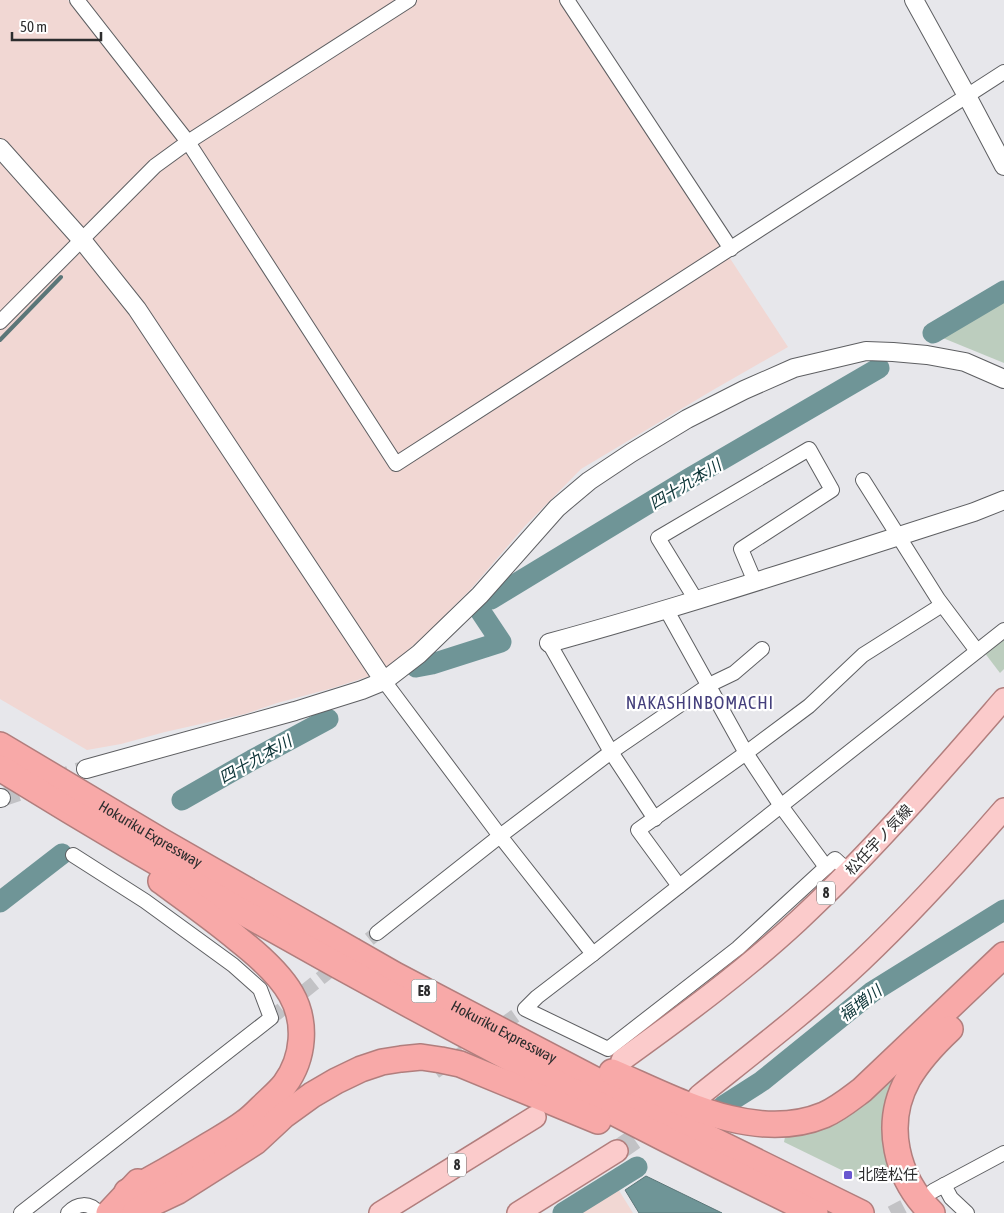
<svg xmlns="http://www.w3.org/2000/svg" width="1004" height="1213" viewBox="0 0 1004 1213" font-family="'Asap Condensed','Noto Sans JP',sans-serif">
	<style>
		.industrial { fill: #f1d7d3 }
		.green { fill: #bccdbe }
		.water { fill: #6f9597; stroke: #5b7678 }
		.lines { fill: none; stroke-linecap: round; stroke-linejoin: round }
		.stream { stroke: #5b7678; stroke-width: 4 }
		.river { stroke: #6f9597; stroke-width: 21 }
		.minor-tunnel { stroke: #c2c2c5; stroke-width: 14; stroke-dasharray: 14 7; stroke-linecap: butt }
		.tertiary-tunnel { stroke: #c2c2c5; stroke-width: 18; stroke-dasharray: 18 9; stroke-linecap: butt }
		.primary-tunnel { stroke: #c2c2c5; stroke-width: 21; stroke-dasharray: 21 11; stroke-linecap: butt }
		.minor-casing { stroke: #5e5f62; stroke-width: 16 }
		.tertiary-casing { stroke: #5e5f62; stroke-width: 20 }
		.primary-casing { stroke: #b17e7d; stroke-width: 24 }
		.motorway-casing { stroke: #b17e7d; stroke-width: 28 }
		.minor { stroke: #fff; stroke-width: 14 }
		.tertiary { stroke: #fff; stroke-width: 18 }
		.primary { stroke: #fbcbcb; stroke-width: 21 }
		.motorway { stroke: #f8a9a8; stroke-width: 25 }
		.poi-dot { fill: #6957d0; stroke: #fff; stroke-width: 2 }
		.labels { text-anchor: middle; stroke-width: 4.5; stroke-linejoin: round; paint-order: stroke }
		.shield { fill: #fff; stroke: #6c6c6d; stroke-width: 1 }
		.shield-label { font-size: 14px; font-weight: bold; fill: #2d2d2e }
		.street-label { font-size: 15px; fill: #2d2d2e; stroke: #fff }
		.poi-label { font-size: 15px; fill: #2d2d2e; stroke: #fff; text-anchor: start }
		.water-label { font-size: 16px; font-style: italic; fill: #0b3336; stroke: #fff }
		.quarter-label { font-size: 18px; letter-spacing: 1px; fill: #443f7c; stroke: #fff }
	</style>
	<rect width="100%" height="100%" fill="#e7e7eb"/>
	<g class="industrial">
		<path d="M0,0H68L73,8L80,0H561L788,347L713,390L581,469L525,526L470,590L430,630L385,671L333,688L277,703L245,714L165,732L121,744L87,750L0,699Z"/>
		<path d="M618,1189L633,1213H580Z"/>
	</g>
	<g class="green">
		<path d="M1004,299V363L938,336Z"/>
		<path d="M1004,637V669L1000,673L984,652Z"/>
		<path d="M910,1059L895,1177L882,1170L874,1171L868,1183L784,1142L786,1132Z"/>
	</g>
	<path class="water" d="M646,1176L722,1213H639L625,1190Z"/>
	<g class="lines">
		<path class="stream" d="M0,340L61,277"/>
		<g class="river">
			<path d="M933,333L1004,291"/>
			<path d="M491,599L690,478L879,368"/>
			<path d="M416,667L432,664L501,642L479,609"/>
			<path d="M182,800L252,760L328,719"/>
			<path d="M0,902L62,854"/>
			<path d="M723,1106L762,1081L872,992L1004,910"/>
			<path d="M563,1213L637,1167"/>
		</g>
		<g class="minor-tunnel">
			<path d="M271,1018L377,933"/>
			<path d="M435,1072L525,1009"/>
			<path d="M891,1213L924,1196"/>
		</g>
		<path class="tertiary-tunnel" d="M1,798L86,769"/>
		<path class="primary-tunnel" d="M617,1151L659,1122"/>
		<defs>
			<g id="minor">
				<path d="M77,0L188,142L396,464L1004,72"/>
				<path d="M567,0L731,249"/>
				<path d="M0,322L155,166L188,142L409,0"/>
				<path d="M863,480L938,599L977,651"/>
				<path d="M696,600L658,538L809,449L832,490L741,549L755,582"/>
				<path d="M666,609L746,753L781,806L826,867"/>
				<path d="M549,643L611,752L655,819"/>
				<path d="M384,681L500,836L593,954"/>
				<path d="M849,872L835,859L738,948L608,1049L525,1009L537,997L593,954L1004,630"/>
				<path d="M679,886L638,830L746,753L809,706L863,655L942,605"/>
				<path d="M377,933L500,836L611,752L709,685L734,673L762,649"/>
				<path d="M944,1185L951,1198L967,1213"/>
				<path d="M933,1191L1004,1153"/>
				<path d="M21,1213L271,1018L260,989L233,965L145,901L73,855"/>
				<path d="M68,1213C77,1203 90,1202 98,1213"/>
			</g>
			<g id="tertiary">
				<path d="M914,0L967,96L1004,166"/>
				<path d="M0,148L82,240L137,309L384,681"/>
				<path d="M549,643C692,604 833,557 974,512L1004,500"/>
				<path d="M86,769L295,711L362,690L384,681L419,654L480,595L557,508L589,481L631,453L687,419L744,390L794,368L866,351L893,352L927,355L965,362L1004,379"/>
				<path d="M0,798H1"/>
			</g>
			<g id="primary">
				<path d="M622,1060C683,1016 743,972 798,921C872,852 938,775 1004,699"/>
				<path d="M699,1096C754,1052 809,1010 860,962C911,914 958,862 1004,809"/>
				<path d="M380,1213L535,1117"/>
				<path d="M518,1213L617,1151"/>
			</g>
			<g id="motorway">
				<path id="s1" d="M0,745L161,841L395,975L660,1114L861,1213"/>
				<path d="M0,768C183,881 370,986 561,1085C645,1129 730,1172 815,1213"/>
				<path d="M612,1072C675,1099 754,1144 824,1115C838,1109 850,1099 862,1090L1004,955"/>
				<path d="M127,1192C154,1178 180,1163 206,1147C219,1139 232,1132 244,1123C250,1119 256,1113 261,1108C269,1100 279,1092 285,1084C304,1058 307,1022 291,994C279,973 258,955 239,940C214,919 187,900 161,881"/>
				<path d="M109,1213L138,1182"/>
				<path d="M135,1213L140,1209L178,1191L255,1142L283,1116L312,1095L336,1081L361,1069L382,1062L401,1059L421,1057L441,1060L460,1064L598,1121"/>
				<path d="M932,1213C896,1178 883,1124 908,1079C919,1060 934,1044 950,1029"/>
			</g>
		</defs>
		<use href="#minor" class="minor-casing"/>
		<use href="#tertiary" class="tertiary-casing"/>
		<use href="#primary" class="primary-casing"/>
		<use href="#motorway" class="motorway-casing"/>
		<use href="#minor" class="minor"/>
		<use href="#tertiary" class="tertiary"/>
		<use href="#primary" class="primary"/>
		<use href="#motorway" class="motorway"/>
	</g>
	<rect class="poi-dot" x="843" y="1170" width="10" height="10" rx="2.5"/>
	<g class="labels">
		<g class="shield">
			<rect x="817" y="881.5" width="18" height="23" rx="4"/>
			<rect x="411.5" y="979.5" width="25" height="23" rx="4"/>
			<rect x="448" y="1153.5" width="18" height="23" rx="4"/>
		</g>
		<g class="shield-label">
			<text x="826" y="898">8</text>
			<text x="424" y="996">E8</text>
			<text x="457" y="1170">8</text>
		</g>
		<g class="street-label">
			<text dy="5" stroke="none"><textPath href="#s1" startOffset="175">Hokuriku Expressway</textPath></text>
			<text transform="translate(879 840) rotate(-47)" y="5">松任宇ノ気線</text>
			<text dy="5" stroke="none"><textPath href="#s1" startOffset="580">Hokuriku Expressway</textPath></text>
		</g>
		<g class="poi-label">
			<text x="858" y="1180">北陸松任</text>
		</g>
		<g class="water-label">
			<text transform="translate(685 484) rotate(-31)" y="6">四十九本川</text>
			<text transform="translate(255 759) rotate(-29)" y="6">四十九本川</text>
			<text transform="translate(860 1003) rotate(-37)" y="6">福増川</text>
		</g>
		<g class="quarter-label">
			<text x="700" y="709">NAKASHINBOMACHI</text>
		</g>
	</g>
	<path d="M12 32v8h89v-8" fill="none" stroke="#2d2d2e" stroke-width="2.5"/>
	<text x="20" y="32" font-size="15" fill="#2d2d2e" stroke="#ffffff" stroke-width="4" paint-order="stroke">50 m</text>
</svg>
